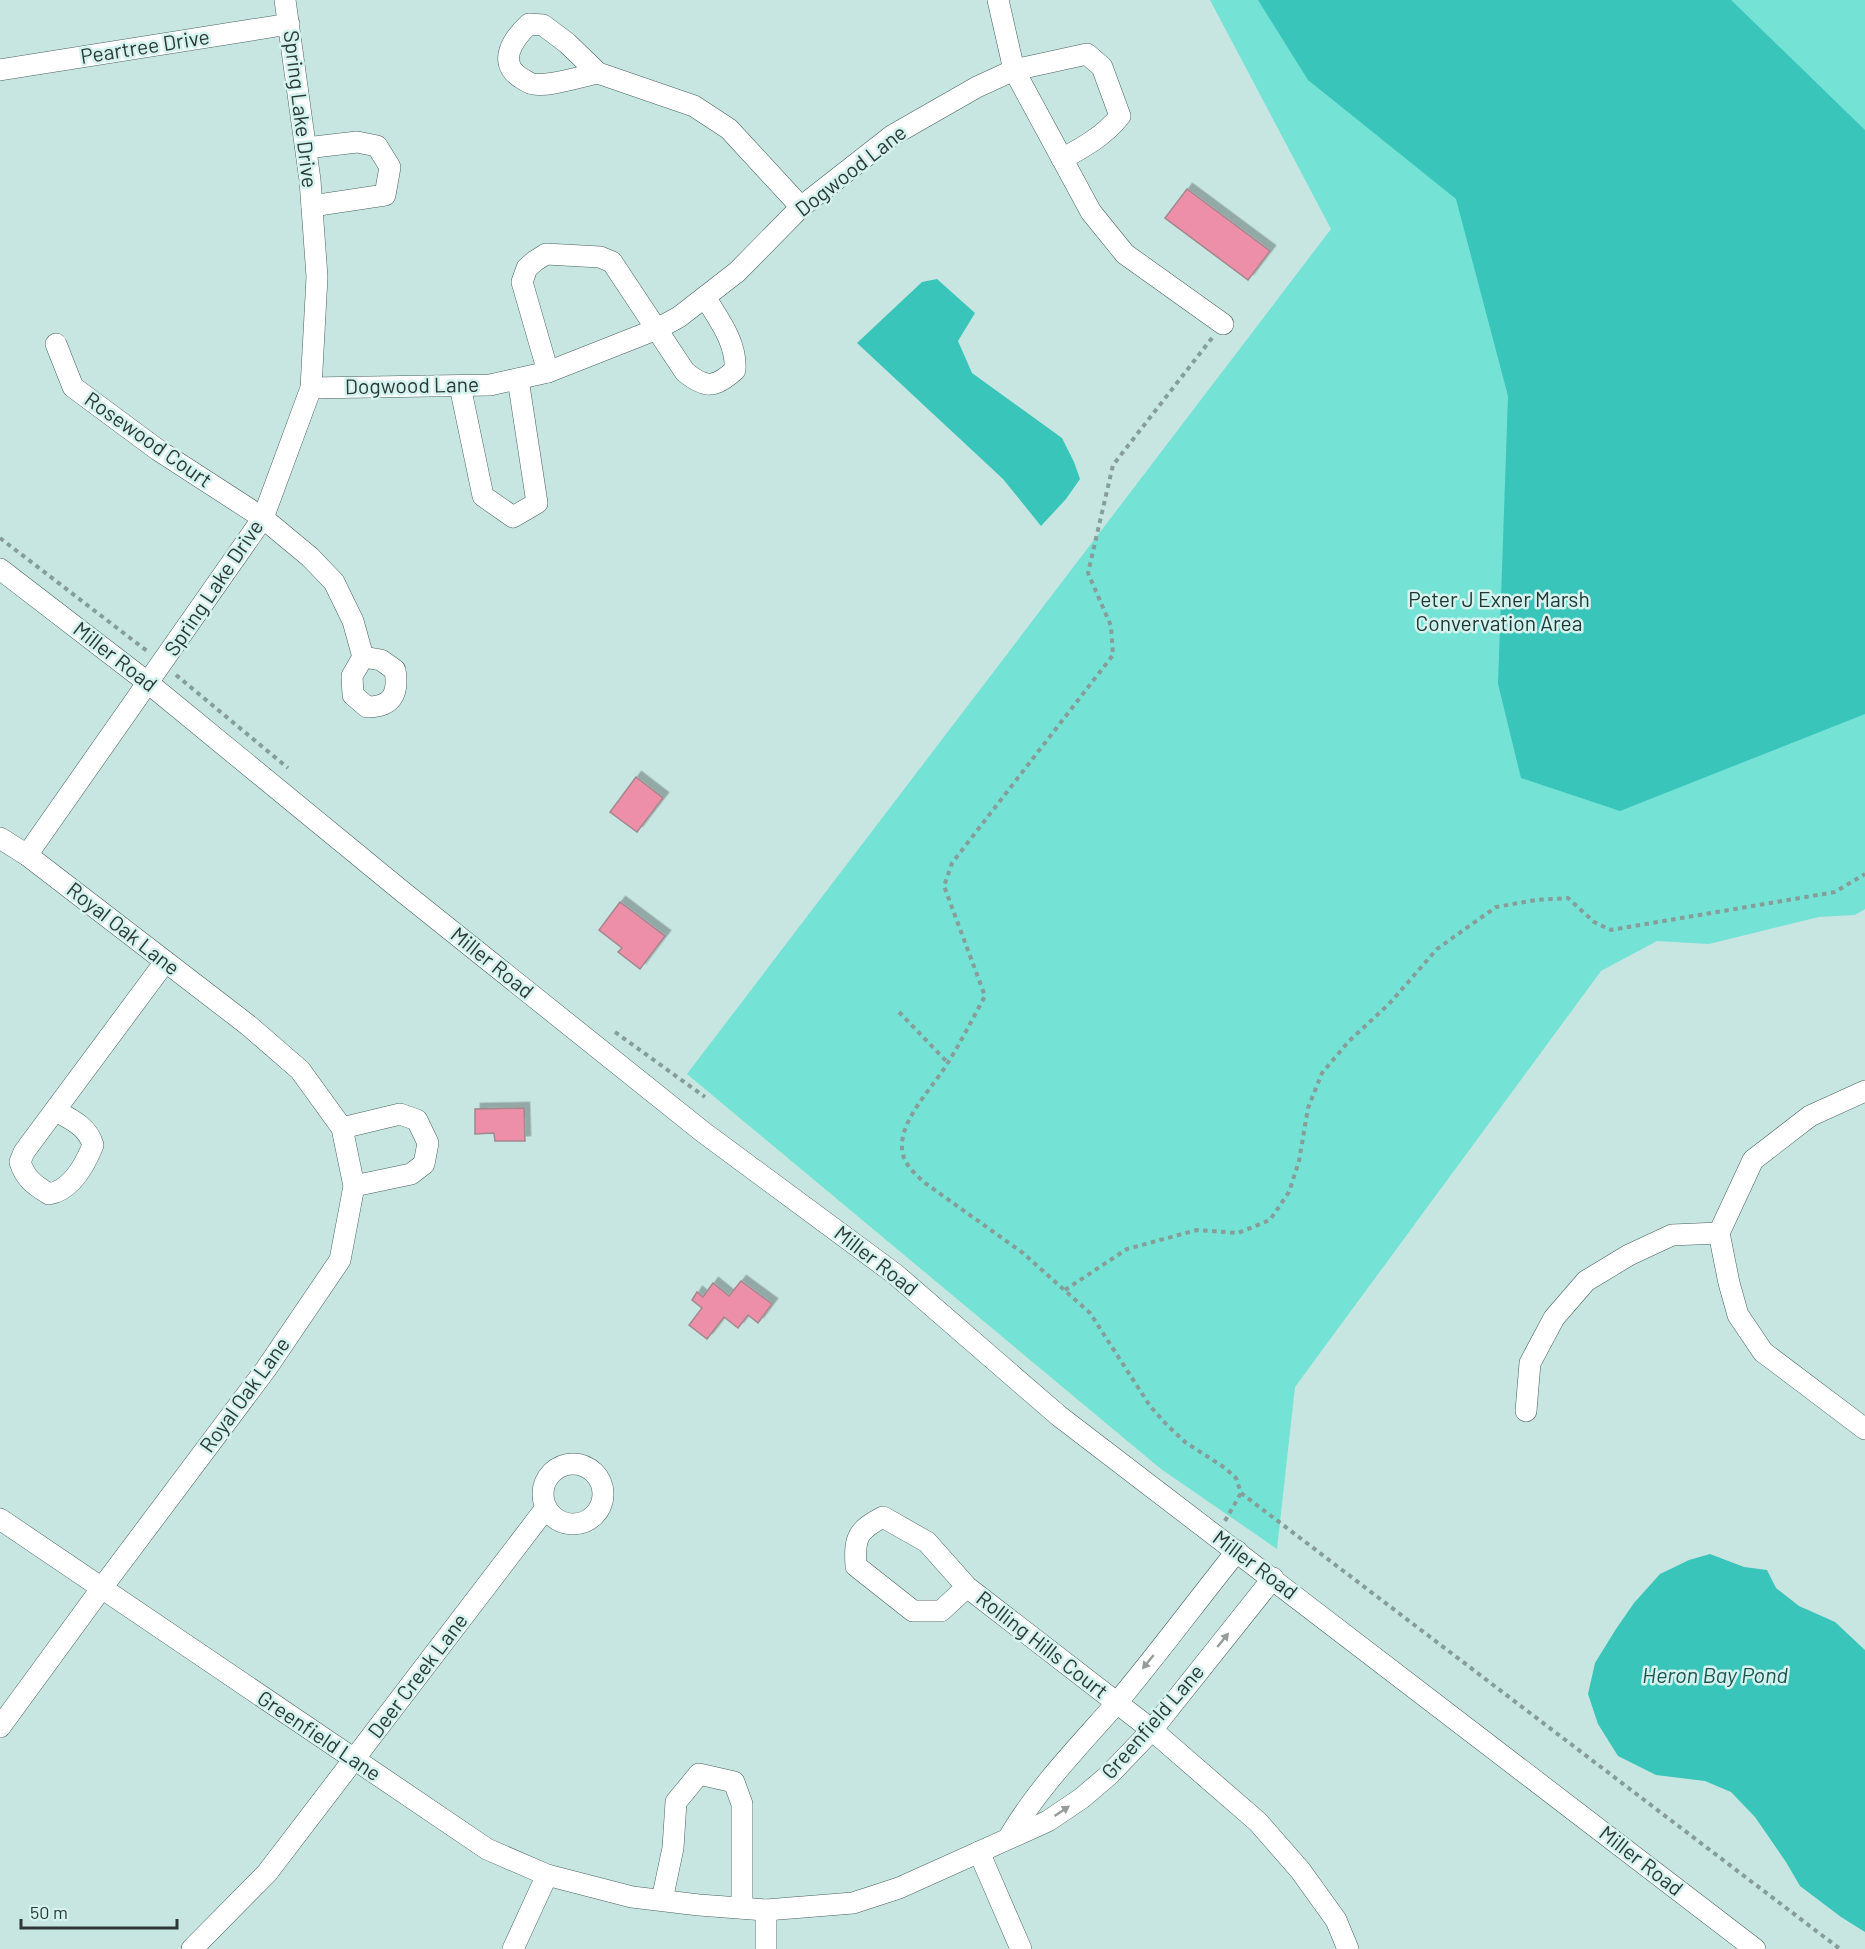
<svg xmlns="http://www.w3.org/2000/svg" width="1865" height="1949" viewBox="0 0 1865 1949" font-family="Barlow,sans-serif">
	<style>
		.green { fill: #75e2d6 }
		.water { fill: #39c5b9 }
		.building { fill: #ed8fa8; stroke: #a2878d; stroke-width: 1.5; filter: url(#shadow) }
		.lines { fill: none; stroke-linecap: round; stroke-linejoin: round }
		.minor-casing { stroke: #47625f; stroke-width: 22 }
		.path { stroke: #869d99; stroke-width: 4; stroke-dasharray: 4.5 4.5; stroke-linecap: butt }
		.minor { stroke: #fff; stroke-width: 21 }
		.oneway { fill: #969c9b }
		.labels { text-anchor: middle; stroke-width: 5; stroke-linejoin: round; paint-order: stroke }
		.street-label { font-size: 21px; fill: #2d3937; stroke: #d4f3ef }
		.park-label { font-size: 21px; fill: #213835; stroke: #d4f3ef }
		.water-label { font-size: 22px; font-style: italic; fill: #1c544f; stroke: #d4f3ef }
	</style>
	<defs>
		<filter id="shadow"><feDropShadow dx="5.5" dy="-5.5" stdDeviation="0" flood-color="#0004"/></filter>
	</defs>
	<rect width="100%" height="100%" fill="#c7e6e1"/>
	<path class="green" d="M1210,0H1865V909L1855,915L1819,917L1709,944L1657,941L1601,971L1295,1387L1277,1549L1161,1469L687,1074L1331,229Z"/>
	<g class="water">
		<path d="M1258,0H1731L1865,130V714L1620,811L1521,778L1498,684L1508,396L1456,199L1308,80Z"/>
		<path d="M937,279L975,313L958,341L972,373L1062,438L1074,462L1080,479L1066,499L1041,526L1003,479L857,343L922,282Z"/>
		<path d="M1710,1554L1744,1567L1767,1570L1776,1588L1799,1606L1835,1622L1865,1650V1932L1841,1917L1800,1886L1786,1862L1755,1817L1731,1792L1705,1781L1656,1775L1618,1756L1598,1724L1588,1694L1595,1663L1616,1629L1634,1603L1660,1574L1689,1560Z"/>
	</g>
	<g class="building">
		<path d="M1187,189L1270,251L1248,280L1165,218Z"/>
		<path d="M636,777L663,798L637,832L610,812Z"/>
		<path d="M620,902L665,936L640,969L618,952L622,948L599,930Z"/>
		<path d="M524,1108L525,1141H495L494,1133L475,1134V1109Z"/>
		<path d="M741,1281L772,1304L758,1323L748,1315L738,1328L724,1317L707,1339L689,1325L702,1308L692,1300L697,1292L703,1297L713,1283L729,1296Z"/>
	</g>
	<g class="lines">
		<defs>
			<g id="minor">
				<path d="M998,0L1014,70L1091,212L1125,254L1223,324"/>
				<path d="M0,70L289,24"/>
				<path d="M598,73C582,76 549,87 533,84C530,84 525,80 521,78C496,62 514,38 529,24L543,25L567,43L598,73L694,106L729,129L801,207"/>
				<path d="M306,148L357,142L377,146L390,167L385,195L312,206"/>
				<path d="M56,344L73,387L158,450L263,518L310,557L334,582L353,621L363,657L352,676L353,695L367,707C392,707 399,694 395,670L381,660L363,657"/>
				<path d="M548,372L522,282L527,268L535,261L546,254L600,257L612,262L685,372C706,389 715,388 735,370C737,343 719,320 705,297"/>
				<path d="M460,386L483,496L513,517L537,503L518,379"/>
				<path d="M311,388L490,385L548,372L657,329L679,317L737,272L801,207L893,135L977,87L1014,70L1087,54L1102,67L1120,116C1104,136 1084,147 1062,159"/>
				<path d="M0,569L147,682L403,892L703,1132L895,1274L1059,1416L1755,1949"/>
				<path d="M0,838L27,855L248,1025L300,1070L342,1128L354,1186L340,1260L266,1369L101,1589L0,1727"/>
				<path d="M27,855L263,518L311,388L317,277L310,180L285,0"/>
				<path d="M1865,1091L1810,1116L1753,1160L1719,1233L1729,1283L1738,1315L1763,1352L1865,1429"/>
				<path d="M56,1111C71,1119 88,1127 93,1145C85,1165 72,1190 49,1194C34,1185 25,1178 20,1162L24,1152L165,962"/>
				<path d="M342,1128L400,1114L417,1120L428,1143L424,1164L411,1174L354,1186"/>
				<path d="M1526,1411L1530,1363L1554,1318L1586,1281L1629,1255L1672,1235L1719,1233"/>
				<circle cx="573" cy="1494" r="30"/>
				<path d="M0,1519L487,1849L547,1875L632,1897L699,1905L766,1910L853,1903L899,1888L1048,1821L1082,1798L1109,1775L1152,1730L1273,1578"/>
				<path d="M967,1587L941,1611H913L856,1566C854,1537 858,1530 883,1517L927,1542L967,1587L1152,1730L1258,1822L1300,1870L1336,1920L1348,1949"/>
				<path d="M1009,1837C1038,1788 1078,1747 1115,1705C1157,1655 1196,1602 1237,1551"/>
				<path d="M979,1852L1021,1949"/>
				<path d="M662,1900L673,1848L676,1802L699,1774L734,1782L742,1804V1908"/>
				<path d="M192,1949L267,1873L546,1508"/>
				<path d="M513,1949L547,1875"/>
				<path d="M766,1949V1910"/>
			</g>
		</defs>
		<use href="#minor" class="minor-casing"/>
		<g class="path">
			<path d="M1212,338L1113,465L1088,573L1111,626L1113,655L952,863L944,886L985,996C973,1018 962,1040 949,1061C935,1085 902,1117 902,1145C901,1162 914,1173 925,1183L1023,1253L1090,1313L1150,1406L1166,1424L1185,1442L1225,1468L1236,1478L1241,1493L1840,1949"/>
			<path d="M0,538L147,651"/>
			<path d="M176,675L288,768"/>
			<path d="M899,1012L948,1063"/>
			<path d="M615,1032L705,1097"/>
			<path d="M1065,1290L1127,1249L1197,1230L1238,1233L1270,1220L1289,1192L1299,1161L1308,1108L1322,1073L1349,1041L1389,1004L1437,949L1496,907L1536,900L1568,898L1594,922L1611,930L1835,892L1865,874"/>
			<path d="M1225,1521L1241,1493"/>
		</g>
		<use href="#minor" class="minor"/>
	</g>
	<defs><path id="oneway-solid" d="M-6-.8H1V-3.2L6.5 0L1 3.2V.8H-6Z" transform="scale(1.5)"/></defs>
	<g class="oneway">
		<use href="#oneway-solid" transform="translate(1223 1640) rotate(-51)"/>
		<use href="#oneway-solid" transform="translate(1148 1662) rotate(129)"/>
		<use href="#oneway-solid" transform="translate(1062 1811) rotate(-34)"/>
	</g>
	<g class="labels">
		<g class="street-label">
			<text transform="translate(145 47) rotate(-9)" y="7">Peartree Drive</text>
			<text transform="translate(300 109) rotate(83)" y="7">Spring Lake Drive</text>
			<text transform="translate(851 171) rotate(-38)" y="7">Dogwood Lane</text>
			<text transform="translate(412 386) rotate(-1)" y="7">Dogwood Lane</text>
			<text transform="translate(148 440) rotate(35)" y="7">Rosewood Court</text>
			<text transform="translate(214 588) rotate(-56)" y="7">Spring Lake Drive</text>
			<text transform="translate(115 657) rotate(38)" y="7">Miller Road</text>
			<text transform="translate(123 929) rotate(38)" y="7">Royal Oak Lane</text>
			<text transform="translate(492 963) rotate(39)" y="7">Miller Road</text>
			<text transform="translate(876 1261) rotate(38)" y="7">Miller Road</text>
			<text transform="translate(245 1395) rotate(-54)" y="7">Royal Oak Lane</text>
			<text transform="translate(1255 1565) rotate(37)" y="7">Miller Road</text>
			<text transform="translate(1042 1645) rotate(38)" y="7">Rolling Hills Court</text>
			<text transform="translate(418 1676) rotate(-53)" y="7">Deer Creek Lane</text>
			<text transform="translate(1153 1722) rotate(-49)" y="7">Greenfield Lane</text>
			<text transform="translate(319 1736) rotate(34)" y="7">Greenfield Lane</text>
			<text transform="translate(1641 1861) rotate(38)" y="7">Miller Road</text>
		</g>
		<g class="park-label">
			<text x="1499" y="607">Peter J Exner Marsh<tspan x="1499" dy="24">Convervation Area</tspan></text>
		</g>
		<g class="water-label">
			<text x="1715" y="1683">Heron Bay Pond</text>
		</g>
	</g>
	<path d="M21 1919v9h156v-9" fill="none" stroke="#2d3937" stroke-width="3"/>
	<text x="30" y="1919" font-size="18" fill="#2d3937" stroke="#d4f3ef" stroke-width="4.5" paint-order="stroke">50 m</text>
</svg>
